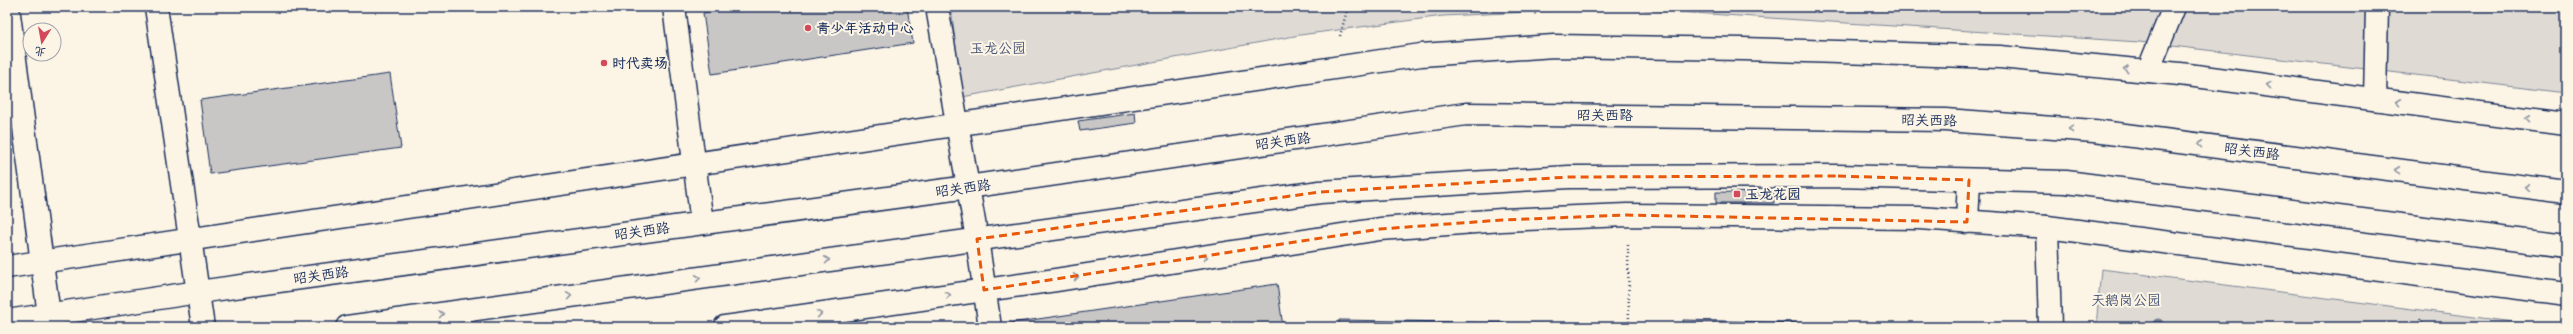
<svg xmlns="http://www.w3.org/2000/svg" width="2573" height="334" viewBox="0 0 2573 334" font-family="'Comic Neue','LXGW WenKai TC',sans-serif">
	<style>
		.green { fill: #dfdbd4; stroke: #7d8599 }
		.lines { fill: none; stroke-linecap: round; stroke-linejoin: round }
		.stream { stroke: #767f94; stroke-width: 11 }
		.building { fill: #c8c7c6; stroke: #1b2f5e }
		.minor-casing { stroke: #1b2f5e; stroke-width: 25 }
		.major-casing { stroke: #1b2f5e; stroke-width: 25 }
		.path { stroke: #1b2f5e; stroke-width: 2.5; stroke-dasharray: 1 3; stroke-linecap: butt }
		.minor { stroke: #fcf5e5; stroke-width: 22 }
		.major { stroke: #fcf5e5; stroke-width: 22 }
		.oneway { stroke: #8c92a2 }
		.marked { fill: none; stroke: #e8590c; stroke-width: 3; stroke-dasharray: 8 5; stroke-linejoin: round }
		.poi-dot { fill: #d1495b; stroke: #fcf5e5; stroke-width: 1.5 }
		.labels { text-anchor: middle; stroke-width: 4; stroke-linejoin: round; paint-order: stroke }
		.poi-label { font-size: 14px; font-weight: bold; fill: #1b2f5e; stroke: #fcf5e5; text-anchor: start }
		.park-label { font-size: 14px; fill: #425176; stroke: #fcf5e5 }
		.street-label { font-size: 14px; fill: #1b2f5e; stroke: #fcf5e5 }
	</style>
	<rect width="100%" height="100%" fill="#fcf5e5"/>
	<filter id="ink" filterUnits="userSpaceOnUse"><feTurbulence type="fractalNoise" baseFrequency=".025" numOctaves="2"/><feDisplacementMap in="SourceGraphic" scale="8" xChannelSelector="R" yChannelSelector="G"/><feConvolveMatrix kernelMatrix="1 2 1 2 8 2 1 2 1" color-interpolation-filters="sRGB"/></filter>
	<g filter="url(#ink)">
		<g class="green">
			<path d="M951,7H2566V93L2139,42L1616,8L1443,16L1300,35L962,97Z"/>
			<path d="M2101,269L2552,327H2096Z"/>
		</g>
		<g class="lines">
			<path class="stream" d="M2158,324L2159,327"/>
		</g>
		<g class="building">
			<path d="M743,7H907L913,43L712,74L703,13Z"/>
			<path d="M390,74L401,148L210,174L200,100Z"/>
			<path d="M1135,113L1136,123L1080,131L1078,121Z"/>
			<path d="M1716,192L1774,193V203H1716Z"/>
			<path d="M1277,284L1283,327H1004V324Z"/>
			<path d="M1339,320L1568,324V327H1339Z"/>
			<path d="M1683,320L1965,327H1683Z"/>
		</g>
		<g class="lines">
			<defs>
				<g id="minor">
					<path d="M8,7L49,315"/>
					<path d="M156,7L203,327"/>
					<path d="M674,7L702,223"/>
					<path d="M937,7L977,239L990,327"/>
					<path d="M2148,71L2174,7"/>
					<path d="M2375,99L2377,7"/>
					<path d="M1967,222L1969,180"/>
					<path d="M2047,227L2050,327"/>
					<path d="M7,267L1421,55L1554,46L1743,49L2000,57L2180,74L2566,124"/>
					<path d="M725,327L1056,280L1380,229L1502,220L1627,215L1919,218L2047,227L2566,294"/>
				</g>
				<g id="major">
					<path d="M7,321L198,292L968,187L1466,114L1946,120L2094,131L2566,192"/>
					<path d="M347,327L1320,192L1569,177L1838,176L2066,182L2566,246"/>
				</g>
			</defs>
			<use href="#minor" class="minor-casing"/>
			<use href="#major" class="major-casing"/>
			<g class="path">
				<path d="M1530,7L1537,16"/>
				<path d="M1340,36L1347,10L1350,7"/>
				<path d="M1628,245L1629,327"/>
				<path d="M2420,319L2424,327"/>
			</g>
			<use href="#minor" class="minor"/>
			<use href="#major" class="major"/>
		</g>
		<defs><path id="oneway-chevron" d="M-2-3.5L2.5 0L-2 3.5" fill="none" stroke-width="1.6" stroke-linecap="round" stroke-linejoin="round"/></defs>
		<g class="oneway">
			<use href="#oneway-chevron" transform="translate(2126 69) rotate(-175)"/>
			<use href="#oneway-chevron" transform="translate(2269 85) rotate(-173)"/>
			<use href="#oneway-chevron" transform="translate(2398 102) rotate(-173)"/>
			<use href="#oneway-chevron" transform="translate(2527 119) rotate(-173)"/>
			<use href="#oneway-chevron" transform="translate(2071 129) rotate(-176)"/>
			<use href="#oneway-chevron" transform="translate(2200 144) rotate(-173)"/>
			<use href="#oneway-chevron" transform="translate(2398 170) rotate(-173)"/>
			<use href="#oneway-chevron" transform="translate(2527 187) rotate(-173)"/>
			<use href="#oneway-chevron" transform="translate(1205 257) rotate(-9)"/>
			<use href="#oneway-chevron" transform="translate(827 260) rotate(-8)"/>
			<use href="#oneway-chevron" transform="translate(1076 277) rotate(-9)"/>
			<use href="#oneway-chevron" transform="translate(698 278) rotate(-8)"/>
			<use href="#oneway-chevron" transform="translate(948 295) rotate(-8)"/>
			<use href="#oneway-chevron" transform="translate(569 296) rotate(-8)"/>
			<use href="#oneway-chevron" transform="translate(441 314) rotate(-8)"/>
			<use href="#oneway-chevron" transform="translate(819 314) rotate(-8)"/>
		</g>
	</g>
	<path class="marked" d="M1838,176L1969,180L1967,222L1627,215L1502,220L1380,229L984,290L977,239L1320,192L1569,177Z"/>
	<g class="poi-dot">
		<circle cx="808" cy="28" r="4"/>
		<circle cx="604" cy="63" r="4"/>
		<rect x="1733" y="190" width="8" height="8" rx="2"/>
	</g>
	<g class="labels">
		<g class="poi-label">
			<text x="816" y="33">青少年活动中心</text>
			<text x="612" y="68">时代卖场</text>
			<text x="1745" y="199">玉龙花园</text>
		</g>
		<g class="park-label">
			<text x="998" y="53">玉龙公园</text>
			<text x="2126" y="305">天鹅岗公园</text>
		</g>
		<g class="street-label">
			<text x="1605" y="120">昭关西路</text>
			<text transform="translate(1929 120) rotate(1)" y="5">昭关西路</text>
			<text transform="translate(1283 141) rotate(-8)" y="5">昭关西路</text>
			<text transform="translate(2252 151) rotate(7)" y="5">昭关西路</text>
			<text transform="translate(963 188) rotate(-8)" y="5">昭关西路</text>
			<text transform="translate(642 231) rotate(-8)" y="5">昭关西路</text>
			<text transform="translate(321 275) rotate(-8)" y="5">昭关西路</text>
		</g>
	</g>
	<rect width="2573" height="334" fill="none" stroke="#fcf5e5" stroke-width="24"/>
	<rect x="12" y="12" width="2549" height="310" fill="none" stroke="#1b2f5e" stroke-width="1.5" filter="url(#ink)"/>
	<g transform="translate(42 42) rotate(191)"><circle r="19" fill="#fcf5e5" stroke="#a2a6af"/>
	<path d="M0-3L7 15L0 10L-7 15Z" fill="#d1495b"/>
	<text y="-6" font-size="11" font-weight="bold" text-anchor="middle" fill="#1b2f5e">北</text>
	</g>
</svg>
